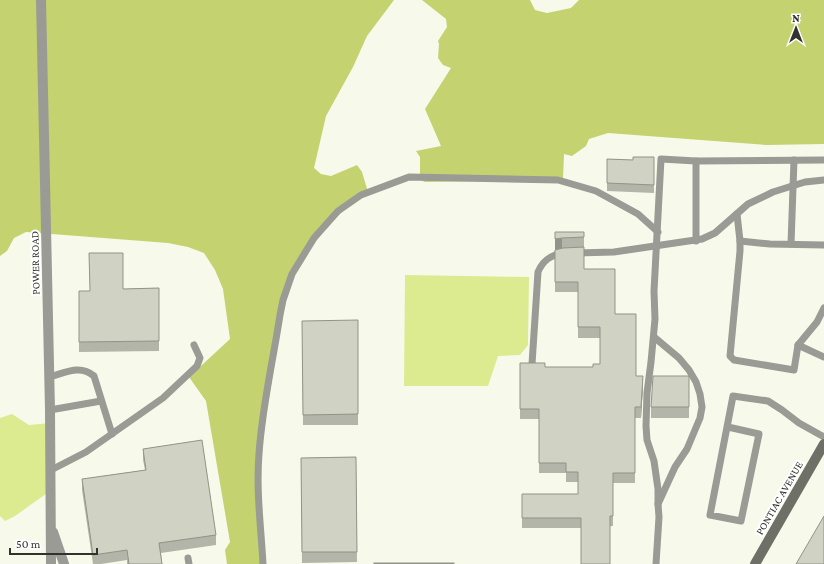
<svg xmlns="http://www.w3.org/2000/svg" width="824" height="564" viewBox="0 0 824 564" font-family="'Crimson Pro',serif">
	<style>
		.green { fill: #dcea90 }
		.forest { fill: #c4d270 }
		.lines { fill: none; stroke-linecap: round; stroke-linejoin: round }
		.lane { stroke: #9a9b95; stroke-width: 7 }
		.street { stroke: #9a9b95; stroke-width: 10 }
		.secondary { stroke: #6e6f67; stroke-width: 10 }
		.wall { fill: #b3b5a9 }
		.shaded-wall { fill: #929389 }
		.building { fill: #d0d2c4; stroke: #929389 }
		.labels { text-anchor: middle; stroke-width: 4; stroke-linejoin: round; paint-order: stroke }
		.street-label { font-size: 11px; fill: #31322d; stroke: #fff }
	</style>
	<rect width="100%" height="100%" fill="#f7faeb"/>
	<g class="green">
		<path d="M405,275L529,277L528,345L520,355L498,356L488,386H404Z"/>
		<path d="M12,414L29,425L51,423L50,491L15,516L5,521L0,516V418Z"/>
	</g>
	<g class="forest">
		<path d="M0,0H394L367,36L353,67L326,116L314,168L321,174L331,176L357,165L362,172L368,192L356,200L328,224L289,280L259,456L264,564H227L225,550L230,542L206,401L189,377L230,339L223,289L215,270L204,253L188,247L168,243L26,232L14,238L7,251L0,256Z"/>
		<path d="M422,0H530L535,10L547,13L571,8L579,0H824V144L766,145L608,133L589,139L586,146L572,156L564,154L563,179L560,180L425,182L420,180V157L416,151L441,146L425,109L451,68L443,65L438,58L439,44L438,41L447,27L446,19Z"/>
	</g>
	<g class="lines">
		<g class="lane">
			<path d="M737,214L740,241V251L730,356L734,360L794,370L798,345L824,357"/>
			<path d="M696,241V161"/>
			<path d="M740,241L770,244L824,245"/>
			<path d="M791,244L794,160"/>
			<path d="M576,253L614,252L702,239L715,233L748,204L773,192L792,186L805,182L824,180"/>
			<path d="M654,337L679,358L689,370L696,382L700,394L702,407L700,418L687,449L675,467L658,504L659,517L656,564"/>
			<path d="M798,345L817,322L824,308"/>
			<path d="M532,364L538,272C543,260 551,255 563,253"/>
			<path d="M49,377C65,373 80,364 94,376L112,434"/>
			<path d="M50,410L101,401"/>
			<path d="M728,427L759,434L741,521L710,515L733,396L768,401L782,410L799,423L824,437"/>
			<path d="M51,470L86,452L163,398L197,366L200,358L194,345"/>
			<path d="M658,504V489L654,461L647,440L646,426L647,393L651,362L655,319L654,291L661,159L696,161L824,160"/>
			<path d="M188,558L189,564"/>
			<path d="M263,564C261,527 256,491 259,454C262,407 273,361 280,315L283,300L292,274L314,238L338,211L361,195L409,177L558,180L596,191L638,214L658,232"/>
		</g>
		<g class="street">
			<path d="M41,0L50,410L51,564"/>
			<path d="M53,532L64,564"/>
		</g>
		<path class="secondary" d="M755,564L824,444"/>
	</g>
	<g class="wall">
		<path d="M654,157V193L607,191V159L633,160Z"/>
		<path d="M555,232H584V269L615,314L636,376L643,386L641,418H635V483H613V526L581,528H522V494H578V482H566V473H539V419H520V363L545,367H593L600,364V338H578V292H555Z"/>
		<path d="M159,288V351L79,352V291H90L123,289Z"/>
		<path d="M302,321L358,414V425H303Z"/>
		<path d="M689,376V418H651V407Z"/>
		<path d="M143,449L216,535V545L161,553L162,564H127V560L101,564H93L82,490V479L145,470L143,460Z"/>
		<path d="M356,457L357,562L302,563L301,458Z"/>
	</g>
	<g class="shaded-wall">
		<path d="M562,238V248L555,250V239Z"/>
		<path d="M643,376V386L641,418V407Z"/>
	</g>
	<g class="building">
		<path d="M633,157H654V185L607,183V159L633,160Z"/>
		<path d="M555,232H584V237L562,238L555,239Z"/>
		<path d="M584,247V269H615V314H636V376H643L641,407H635V473H613V516H610V564H581V518H522V494H578V472H566V463H539V409H520V363H545V367H593V364H600V327H578V282H555V250L563,248Z"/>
		<path d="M89,253H123V289L159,288V341L79,342V291H90Z"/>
		<path d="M358,320V414L303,415L302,321Z"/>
		<path d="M653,376H689V407H651Z"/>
		<path d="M202,440L216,535L159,543L162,564H129L127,550L93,555L82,479L146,470L143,449Z"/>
		<path d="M356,457L357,552H302L301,458Z"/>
		<path d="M824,516V564H796Z"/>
		<rect x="374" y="563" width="80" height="1"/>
	</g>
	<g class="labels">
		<g class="street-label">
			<text transform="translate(35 263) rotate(-91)" y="4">POWER ROAD</text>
			<text transform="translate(779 498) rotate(-60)" y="4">PONTIAC AVENUE</text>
		</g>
	</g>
	<g transform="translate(796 28)" stroke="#ffffff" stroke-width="3" paint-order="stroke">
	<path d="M0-3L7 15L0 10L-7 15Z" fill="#31322d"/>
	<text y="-6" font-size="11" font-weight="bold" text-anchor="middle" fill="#31322d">N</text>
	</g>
	<path d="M10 548v6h87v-6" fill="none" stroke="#31322d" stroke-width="2"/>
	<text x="16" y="548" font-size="12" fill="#31322d" stroke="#ffffff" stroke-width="3" paint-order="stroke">50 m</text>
</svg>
